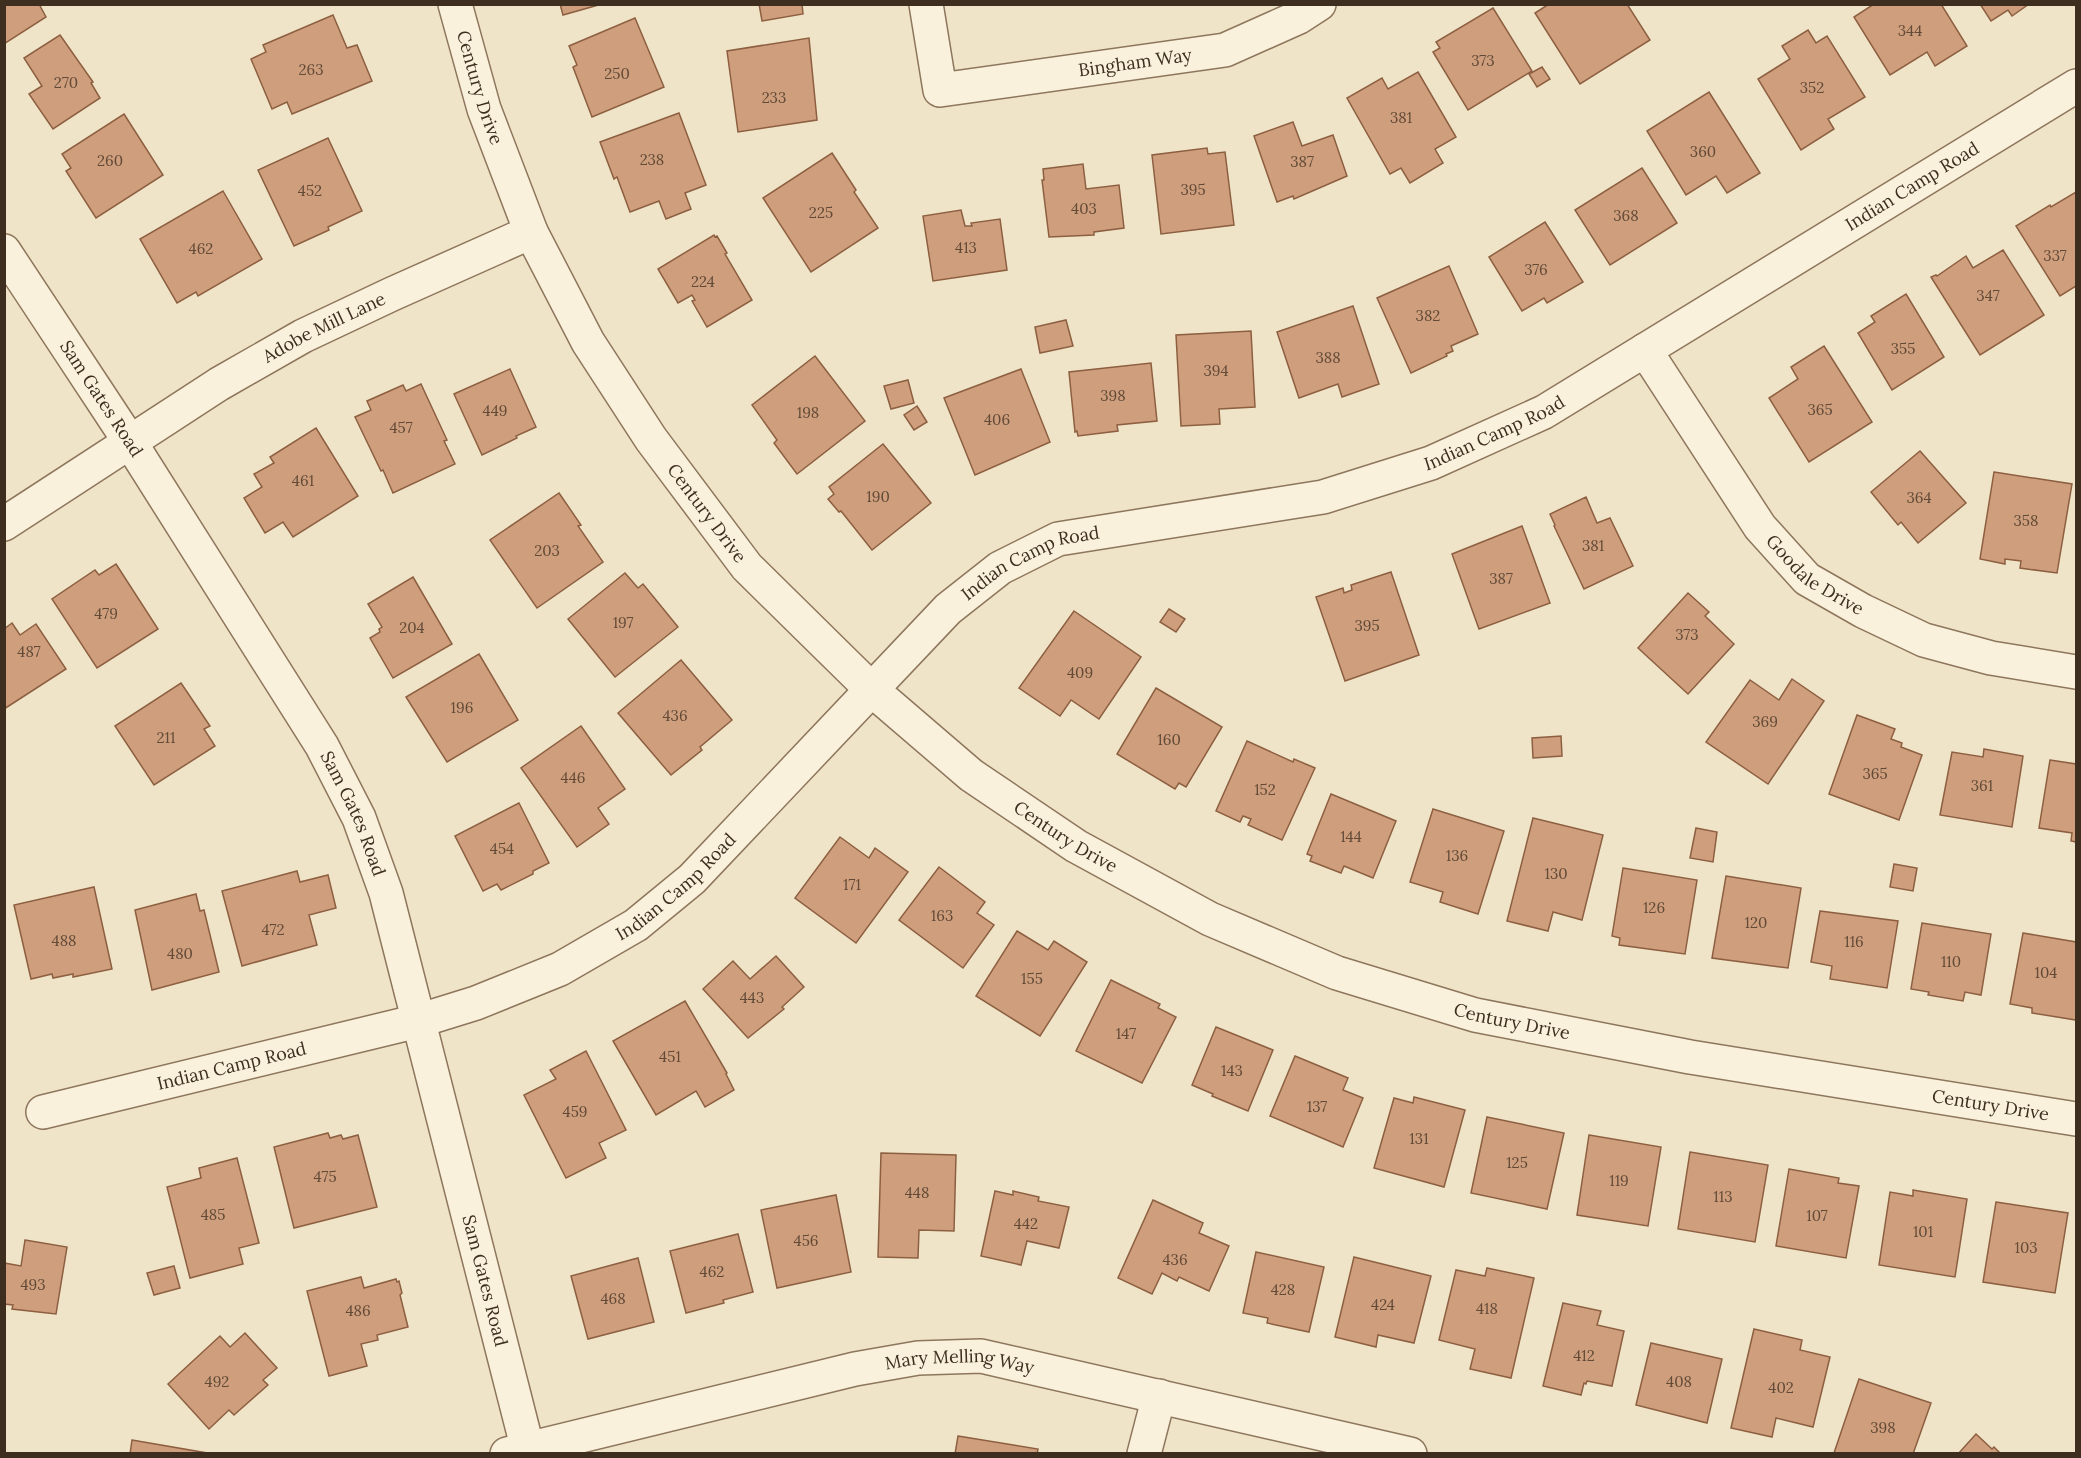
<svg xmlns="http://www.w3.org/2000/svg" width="2081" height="1458" viewBox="0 0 2081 1458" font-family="Lora,serif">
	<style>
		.building { fill: #cf9f7d; stroke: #8d5f41; stroke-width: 1.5 }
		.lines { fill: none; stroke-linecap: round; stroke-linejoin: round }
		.minor-casing { stroke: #8d765c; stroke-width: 36 }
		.minor { stroke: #faf1dc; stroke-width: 33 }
		.labels { text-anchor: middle; stroke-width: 4.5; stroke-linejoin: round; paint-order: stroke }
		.number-label { font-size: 15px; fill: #624a37 }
		.street-label { font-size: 18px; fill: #3d2e20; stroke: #f7eed8 }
	</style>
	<rect width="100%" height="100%" fill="#f0e4c8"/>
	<g class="building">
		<path d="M4,4H39L46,17L4,44Z"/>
		<path d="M560,4H602L563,15Z"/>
		<path d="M759,4H802L803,14L762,21Z"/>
		<path d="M1549,4H1627L1650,40L1580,84L1535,13Z"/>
		<path d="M1874,4H1941L1967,46L1935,66L1927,52L1890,75L1854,17Z"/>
		<path d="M1980,4H2029L2012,16L2008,10L1991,21Z"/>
		<path d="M1493,8L1532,71L1468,110L1433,52L1440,48L1436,42Z"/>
		<path d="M333,15L347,48L357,45L372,81L292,114L287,102L272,109L251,59L266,52L263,45Z"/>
		<path d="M635,18L664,87L592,117L573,67L577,65L569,46Z"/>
		<path d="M1808,30L1816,43L1827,36L1865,97L1828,119L1834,129L1801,150L1758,79L1790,59L1782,46Z"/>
		<path d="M60,35L93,82L91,83L100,98L53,129L29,94L42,86L24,58Z"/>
		<path d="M809,38L817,120L738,132L727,51Z"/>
		<path d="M1542,67L1550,79L1537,87L1529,74Z"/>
		<path d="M1418,72L1456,137L1435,149L1443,163L1410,183L1401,168L1390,174L1347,98L1382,78L1388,89Z"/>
		<path d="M1709,92L1760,173L1727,193L1716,176L1686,195L1647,131Z"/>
		<path d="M679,113L706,185L685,193L691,209L666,219L659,201L630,212L617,177L614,179L600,142Z"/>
		<path d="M124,114L163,175L96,218L66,171L71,168L62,154Z"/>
		<path d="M1293,122L1302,146L1333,135L1347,176L1294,199L1293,196L1277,202L1254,136Z"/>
		<path d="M328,138L362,211L328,227L329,230L294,246L258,170Z"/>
		<path d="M1207,148L1208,154L1225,152L1234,225L1161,234L1152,155Z"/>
		<path d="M832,153L856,190L854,192L878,228L811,272L763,198Z"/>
		<path d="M1083,164L1086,189L1119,185L1124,228L1094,232V235L1049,237L1042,180H1044L1043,169Z"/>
		<path d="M1642,168L1677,223L1610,265L1575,210Z"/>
		<path d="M223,191L262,259L198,296L196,292L177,303L140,239Z"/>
		<path d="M2076,192V286L2060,296L2016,226L2050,205L2051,207Z"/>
		<path d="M961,210L965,226H972L971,223L1000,219L1007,270L933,281L923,216Z"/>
		<path d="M1545,222L1583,282L1547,303L1544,298L1522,311L1489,257Z"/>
		<path d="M714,235L715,237L717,236L727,253L725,254L752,300L707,327L692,301L695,300L692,295L678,303L658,269Z"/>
		<path d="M2003,250L2044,315L1980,355L1931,277L1936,275L1937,276L1966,256L1973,268Z"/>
		<path d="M1449,266L1478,334L1451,346L1453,351L1446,354L1447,356L1411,373L1377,298Z"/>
		<path d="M1906,294L1944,357L1892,390L1858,333L1875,322L1871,316Z"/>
		<path d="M1353,306L1379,384L1342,397L1338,384L1299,398L1277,332Z"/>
		<path d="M1066,320L1073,346L1040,353L1035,327Z"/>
		<path d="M1251,331L1255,407L1219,409L1220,424L1181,426L1176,335Z"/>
		<path d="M1824,346L1872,422L1809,462L1769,398L1798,379L1791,367Z"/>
		<path d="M815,356L865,421L797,474L774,443L777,440L752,405Z"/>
		<path d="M1151,363L1157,421L1117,425L1118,431L1078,436L1077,431L1075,432L1069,372Z"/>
		<path d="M510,369L536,427L516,436L517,438L482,455L454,394Z"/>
		<path d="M1021,369L1050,442L975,475L944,398Z"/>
		<path d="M908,380L914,403L891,409L884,386Z"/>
		<path d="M421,384L447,440L444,441L455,464L393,493L383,470L381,471L355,417L371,410L367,401L403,385L406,391Z"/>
		<path d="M917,406L927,422L914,430L904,415Z"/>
		<path d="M316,428L358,496L293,537L283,522L265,533L244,498L262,487L254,474L274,463L270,457Z"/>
		<path d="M883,444L931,503L872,550L841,511L839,512L828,499L834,494L829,487Z"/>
		<path d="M1920,451L1966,503L1918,543L1901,522L1898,525L1871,492Z"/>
		<path d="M1994,472L2072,484L2057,573L2020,568L2021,561L2005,559V564L1980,559Z"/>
		<path d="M559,493L581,525L578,526L603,562L537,608L490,540Z"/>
		<path d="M1586,497L1597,523L1610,518L1633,566L1584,589L1554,526L1555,525L1550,514Z"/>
		<path d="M1522,526L1550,603L1479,629L1452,554Z"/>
		<path d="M116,564L158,629L97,668L52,599L95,570L99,575Z"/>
		<path d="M1391,572L1419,655L1345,681L1316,597L1343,588L1344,593L1352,590L1351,585Z"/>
		<path d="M625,573L638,588L643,584L678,627L615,677L568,619Z"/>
		<path d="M413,577L452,644L393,678L370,638L380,632L379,629L382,627L368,604Z"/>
		<path d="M1688,593L1709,612L1705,616L1734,644L1688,694L1638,648Z"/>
		<path d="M1169,609L1185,619L1176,632L1160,622Z"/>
		<path d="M1074,611L1141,657L1099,719L1071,700L1060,716L1019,688Z"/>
		<path d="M12,623L20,635L36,624L66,669L4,709V629Z"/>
		<path d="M479,654L518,720L447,762L406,697Z"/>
		<path d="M681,660L732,720L700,747L702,750L671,775L618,713Z"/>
		<path d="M1792,679L1824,701L1768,784L1706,742L1750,680L1779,700Z"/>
		<path d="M181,683L210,726L204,729L215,746L154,785L115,726Z"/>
		<path d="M1156,688L1222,727L1186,787L1179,783L1175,789L1117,754Z"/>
		<path d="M1857,715L1895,729L1891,739L1902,743L1901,747L1922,755L1899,820L1829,794Z"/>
		<path d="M581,726L625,789L598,808L609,824L577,847L521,768Z"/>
		<path d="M1561,736L1562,756L1533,758L1532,738Z"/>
		<path d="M1247,741L1293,762L1294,759L1315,768L1282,840L1248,825L1251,819L1243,816L1240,822L1216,811Z"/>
		<path d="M1984,749L2023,756L2012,827L1940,815L1952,752L1983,757Z"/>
		<path d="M2050,760L2076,764V842L2071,841L2072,833L2039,828Z"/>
		<path d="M1331,794L1396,821L1373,878L1344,866L1341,873L1310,861L1312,856L1307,854Z"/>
		<path d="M519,803L549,863L533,871V874L501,890L497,884L483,891L455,836Z"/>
		<path d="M1433,809L1504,831L1478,914L1440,902L1443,892L1410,882Z"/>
		<path d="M1533,818L1603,835L1582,920L1553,912L1548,931L1507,921Z"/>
		<path d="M1696,828L1717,832L1713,862L1690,858Z"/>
		<path d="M840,837L869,858L875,848L908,872L856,943L795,898Z"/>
		<path d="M1894,864L1917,868L1913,891L1890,887Z"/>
		<path d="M939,867L985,902L977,913L994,925L963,968L899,920Z"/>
		<path d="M1623,868L1697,880L1685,954L1619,945L1620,938L1612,936Z"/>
		<path d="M297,871L300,882L328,875L336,908L309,915L317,945L242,966L222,891Z"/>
		<path d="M1726,876L1801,888L1788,968L1712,958Z"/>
		<path d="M94,887L112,969L73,977V974L53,978L52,974L31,979L14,905Z"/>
		<path d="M196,894L200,911L204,910L219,972L152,990L135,910Z"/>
		<path d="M1820,911L1898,921L1887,988L1830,979L1832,966L1811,962Z"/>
		<path d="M1922,923L1991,934L1981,995L1965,992L1963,1001L1928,995L1929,992L1911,989Z"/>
		<path d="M1017,931L1048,950L1054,941L1087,962L1040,1036L976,996Z"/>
		<path d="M2023,933L2076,942V1020L2032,1013V1008L2010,1004Z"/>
		<path d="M776,956L804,987L782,1007L784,1009L748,1038L703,989L733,961L750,979Z"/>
		<path d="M1111,980L1160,1004L1158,1008L1176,1017L1142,1083L1076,1051Z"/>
		<path d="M685,1001L727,1073L726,1074L734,1090L705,1107L696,1091L656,1115L613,1041Z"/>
		<path d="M1216,1027L1273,1050L1248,1111L1212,1096L1213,1094L1192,1085Z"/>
		<path d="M586,1051L626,1130L599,1143L606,1158L566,1178L524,1095L556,1079L550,1070Z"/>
		<path d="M1295,1056L1348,1078L1343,1090L1363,1098L1343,1147L1270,1116Z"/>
		<path d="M1414,1097L1465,1110L1444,1187L1374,1168L1394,1098L1413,1103Z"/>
		<path d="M1487,1117L1564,1133L1547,1209L1471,1193Z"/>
		<path d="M328,1133L330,1138L341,1135L343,1139L358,1135L377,1207L294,1228L274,1147Z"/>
		<path d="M1589,1135L1661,1147L1648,1226L1577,1215Z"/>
		<path d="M1690,1152L1768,1165L1755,1242L1678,1229Z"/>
		<path d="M881,1153L956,1155L954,1231L919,1230L918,1258L878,1257Z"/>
		<path d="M237,1158L259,1243L239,1248L243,1264L190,1278L167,1187L201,1178L199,1168Z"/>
		<path d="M1789,1169L1839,1178L1838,1183L1859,1186L1846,1258L1776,1246Z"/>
		<path d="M1913,1190L1967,1199L1955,1277L1879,1265L1890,1192L1913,1196Z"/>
		<path d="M995,1191L1013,1195V1191L1039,1197L1038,1201L1069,1207L1059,1248L1027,1241L1021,1265L981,1256Z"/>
		<path d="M836,1195L851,1272L777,1288L761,1210Z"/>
		<path d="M1153,1200L1203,1223L1199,1233L1229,1246L1209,1291L1179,1277L1177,1281L1162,1273L1152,1294L1118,1278Z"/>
		<path d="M1996,1202L2068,1213L2055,1293L1983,1282Z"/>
		<path d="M738,1234L753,1292L723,1300L724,1303L686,1313L670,1251Z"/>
		<path d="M25,1240L67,1247L56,1314L12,1309L13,1305L4,1304V1263L21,1266Z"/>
		<path d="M1256,1252L1324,1267L1309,1332L1267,1323L1268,1318L1243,1313Z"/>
		<path d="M1354,1257L1431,1276L1414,1343L1378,1335L1376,1347L1335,1337Z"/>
		<path d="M638,1258L654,1322L588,1339L571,1276Z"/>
		<path d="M174,1266L180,1288L154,1295L147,1273Z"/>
		<path d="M1487,1268L1534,1278L1511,1378L1470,1369L1475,1349L1439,1340L1456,1270L1485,1276Z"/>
		<path d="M361,1277L364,1288L396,1279L397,1282L399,1281L402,1293L400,1295L408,1327L377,1335L378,1340L361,1344L367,1366L329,1376L307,1291Z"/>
		<path d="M1563,1303L1601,1311L1597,1325L1624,1331L1612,1386L1587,1381L1586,1384L1584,1383L1581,1395L1543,1386Z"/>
		<path d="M1754,1329L1802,1340L1800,1350L1830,1357L1813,1427L1776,1418L1772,1437L1731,1428Z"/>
		<path d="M245,1333L277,1368L263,1380L268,1385L234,1415L229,1410L209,1429L168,1384L220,1336L230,1347Z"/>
		<path d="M1651,1343L1722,1359L1707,1423L1636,1405Z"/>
		<path d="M1859,1379L1931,1403L1913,1454L1834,1453Z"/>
		<path d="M1976,1434L1992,1449L1994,1447L2001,1454H1958Z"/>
		<path d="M958,1436L1038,1449L1037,1454H955Z"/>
		<path d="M132,1440L207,1453V1454H130Z"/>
	</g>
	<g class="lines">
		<defs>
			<g id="minor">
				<path id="s1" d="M455,4L484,109L531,232L588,342L651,439L747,567L872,690L971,775L1076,846L1210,919L1337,973L1475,1015L1690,1057L2076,1119"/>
				<path id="s2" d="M926,4L940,90L1225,50L1299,17L1319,4"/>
				<path id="s3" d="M4,251L130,442L322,746L359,818L386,893L529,1454"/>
				<path id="s4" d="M1645,350L1760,527L1807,579L1863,611L1924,640L1991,658L2076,672"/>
				<path id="s5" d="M4,524L219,384L303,336L392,294L531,232"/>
				<path id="s6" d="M43,1112L418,1021L476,1003L560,969L636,925L692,879L948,609L1000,568L1058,539L1323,497L1431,463L1544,412L2076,86"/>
				<path id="s7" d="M507,1454L855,1369L918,1358L981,1356L1410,1454"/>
				<path d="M1144,1454L1159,1396"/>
			</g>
		</defs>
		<use href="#minor" class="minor-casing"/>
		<use href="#minor" class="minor"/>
	</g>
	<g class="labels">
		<g class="number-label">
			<text x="1910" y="36">344</text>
			<text x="1483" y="66">373</text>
			<text x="311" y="75">263</text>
			<text x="617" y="79">250</text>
			<text x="66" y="88">270</text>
			<text x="1812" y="93">352</text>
			<text x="774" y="103">233</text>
			<text x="1401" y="123">381</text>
			<text x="1703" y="157">360</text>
			<text x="652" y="165">238</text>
			<text x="110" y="166">260</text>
			<text x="1302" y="167">387</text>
			<text x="1193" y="195">395</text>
			<text x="310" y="196">452</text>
			<text x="1084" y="214">403</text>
			<text x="821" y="218">225</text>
			<text x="1626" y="221">368</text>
			<text x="966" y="253">413</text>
			<text x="201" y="254">462</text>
			<text x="2055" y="261">337</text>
			<text x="1536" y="275">376</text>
			<text x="703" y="287">224</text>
			<text x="1988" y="301">347</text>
			<text x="1428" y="321">382</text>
			<text x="1903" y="354">355</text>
			<text x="1328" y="363">388</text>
			<text x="1216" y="376">394</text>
			<text x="1113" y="401">398</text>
			<text x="1820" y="415">365</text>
			<text x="495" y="416">449</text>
			<text x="808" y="418">198</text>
			<text x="997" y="425">406</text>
			<text x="401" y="433">457</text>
			<text x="303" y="486">461</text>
			<text x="878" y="502">190</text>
			<text x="1919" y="503">364</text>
			<text x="2026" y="526">358</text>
			<text x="1593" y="551">381</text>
			<text x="547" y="556">203</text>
			<text x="1501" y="584">387</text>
			<text x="106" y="619">479</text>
			<text x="623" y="628">197</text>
			<text x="1367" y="631">395</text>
			<text x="412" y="633">204</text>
			<text x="1687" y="640">373</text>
			<text x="29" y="657">487</text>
			<text x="1080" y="678">409</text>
			<text x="462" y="713">196</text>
			<text x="675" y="721">436</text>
			<text x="1765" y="727">369</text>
			<text x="166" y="743">211</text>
			<text x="1169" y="745">160</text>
			<text x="1875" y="779">365</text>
			<text x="573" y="783">446</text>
			<text x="1982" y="791">361</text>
			<text x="1265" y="795">152</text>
			<text x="1351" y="842">144</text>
			<text x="502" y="854">454</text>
			<text x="1457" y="861">136</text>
			<text x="1556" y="879">130</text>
			<text x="852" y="890">171</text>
			<text x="1654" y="913">126</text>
			<text x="942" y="921">163</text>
			<text x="1756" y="928">120</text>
			<text x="273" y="935">472</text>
			<text x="64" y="946">488</text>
			<text x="1854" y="947">116</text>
			<text x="180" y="959">480</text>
			<text x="1951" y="967">110</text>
			<text x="2046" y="978">104</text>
			<text x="1032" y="984">155</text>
			<text x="752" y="1003">443</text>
			<text x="1126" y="1039">147</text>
			<text x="670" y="1062">451</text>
			<text x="1232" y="1076">143</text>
			<text x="1317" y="1112">137</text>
			<text x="575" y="1117">459</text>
			<text x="1419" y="1144">131</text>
			<text x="1517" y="1168">125</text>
			<text x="325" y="1182">475</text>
			<text x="1619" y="1186">119</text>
			<text x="917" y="1198">448</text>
			<text x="1723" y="1202">113</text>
			<text x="213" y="1220">485</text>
			<text x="1817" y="1221">107</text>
			<text x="1026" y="1229">442</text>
			<text x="1923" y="1237">101</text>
			<text x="806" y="1246">456</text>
			<text x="2026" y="1253">103</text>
			<text x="1175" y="1265">436</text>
			<text x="712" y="1277">462</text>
			<text x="33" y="1290">493</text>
			<text x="1283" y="1295">428</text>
			<text x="613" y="1304">468</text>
			<text x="1383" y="1310">424</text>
			<text x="1487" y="1314">418</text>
			<text x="358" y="1316">486</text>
			<text x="1584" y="1361">412</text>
			<text x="217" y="1387">492</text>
			<text x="1679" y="1387">408</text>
			<text x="1781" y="1393">402</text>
			<text x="1883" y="1433">398</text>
		</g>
		<g class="street-label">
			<text dy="6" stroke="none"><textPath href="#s2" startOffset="284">Bingham Way</textPath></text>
			<text dy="6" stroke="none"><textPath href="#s1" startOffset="87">Century Drive</textPath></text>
			<text dy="6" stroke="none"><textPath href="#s6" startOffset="2138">Indian Camp Road</textPath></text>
			<text dy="6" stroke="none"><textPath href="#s5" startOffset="376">Adobe Mill Lane</textPath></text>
			<text dy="6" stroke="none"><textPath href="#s3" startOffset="177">Sam Gates Road</textPath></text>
			<text dy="6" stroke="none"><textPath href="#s6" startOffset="1652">Indian Camp Road</textPath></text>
			<text dy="6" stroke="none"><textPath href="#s1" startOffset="573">Century Drive</textPath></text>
			<text dy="6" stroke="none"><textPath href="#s6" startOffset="1166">Indian Camp Road</textPath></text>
			<text dy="6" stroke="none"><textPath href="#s4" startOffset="285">Goodale Drive</textPath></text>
			<text dy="6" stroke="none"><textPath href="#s3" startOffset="663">Sam Gates Road</textPath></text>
			<text dy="6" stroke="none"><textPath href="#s1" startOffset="1059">Century Drive</textPath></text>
			<text dy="6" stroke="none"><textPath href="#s6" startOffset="680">Indian Camp Road</textPath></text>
			<text dy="6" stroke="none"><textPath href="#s1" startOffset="1545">Century Drive</textPath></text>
			<text dy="6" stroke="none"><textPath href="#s6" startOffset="194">Indian Camp Road</textPath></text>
			<text dy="6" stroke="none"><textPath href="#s1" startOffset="2031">Century Drive</textPath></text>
			<text dy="6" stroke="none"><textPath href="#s3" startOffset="1149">Sam Gates Road</textPath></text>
			<text dy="6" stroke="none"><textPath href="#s7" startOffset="464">Mary Melling Way</textPath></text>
		</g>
	</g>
	<rect width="2081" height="1458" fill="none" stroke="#3d2e20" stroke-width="12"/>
</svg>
